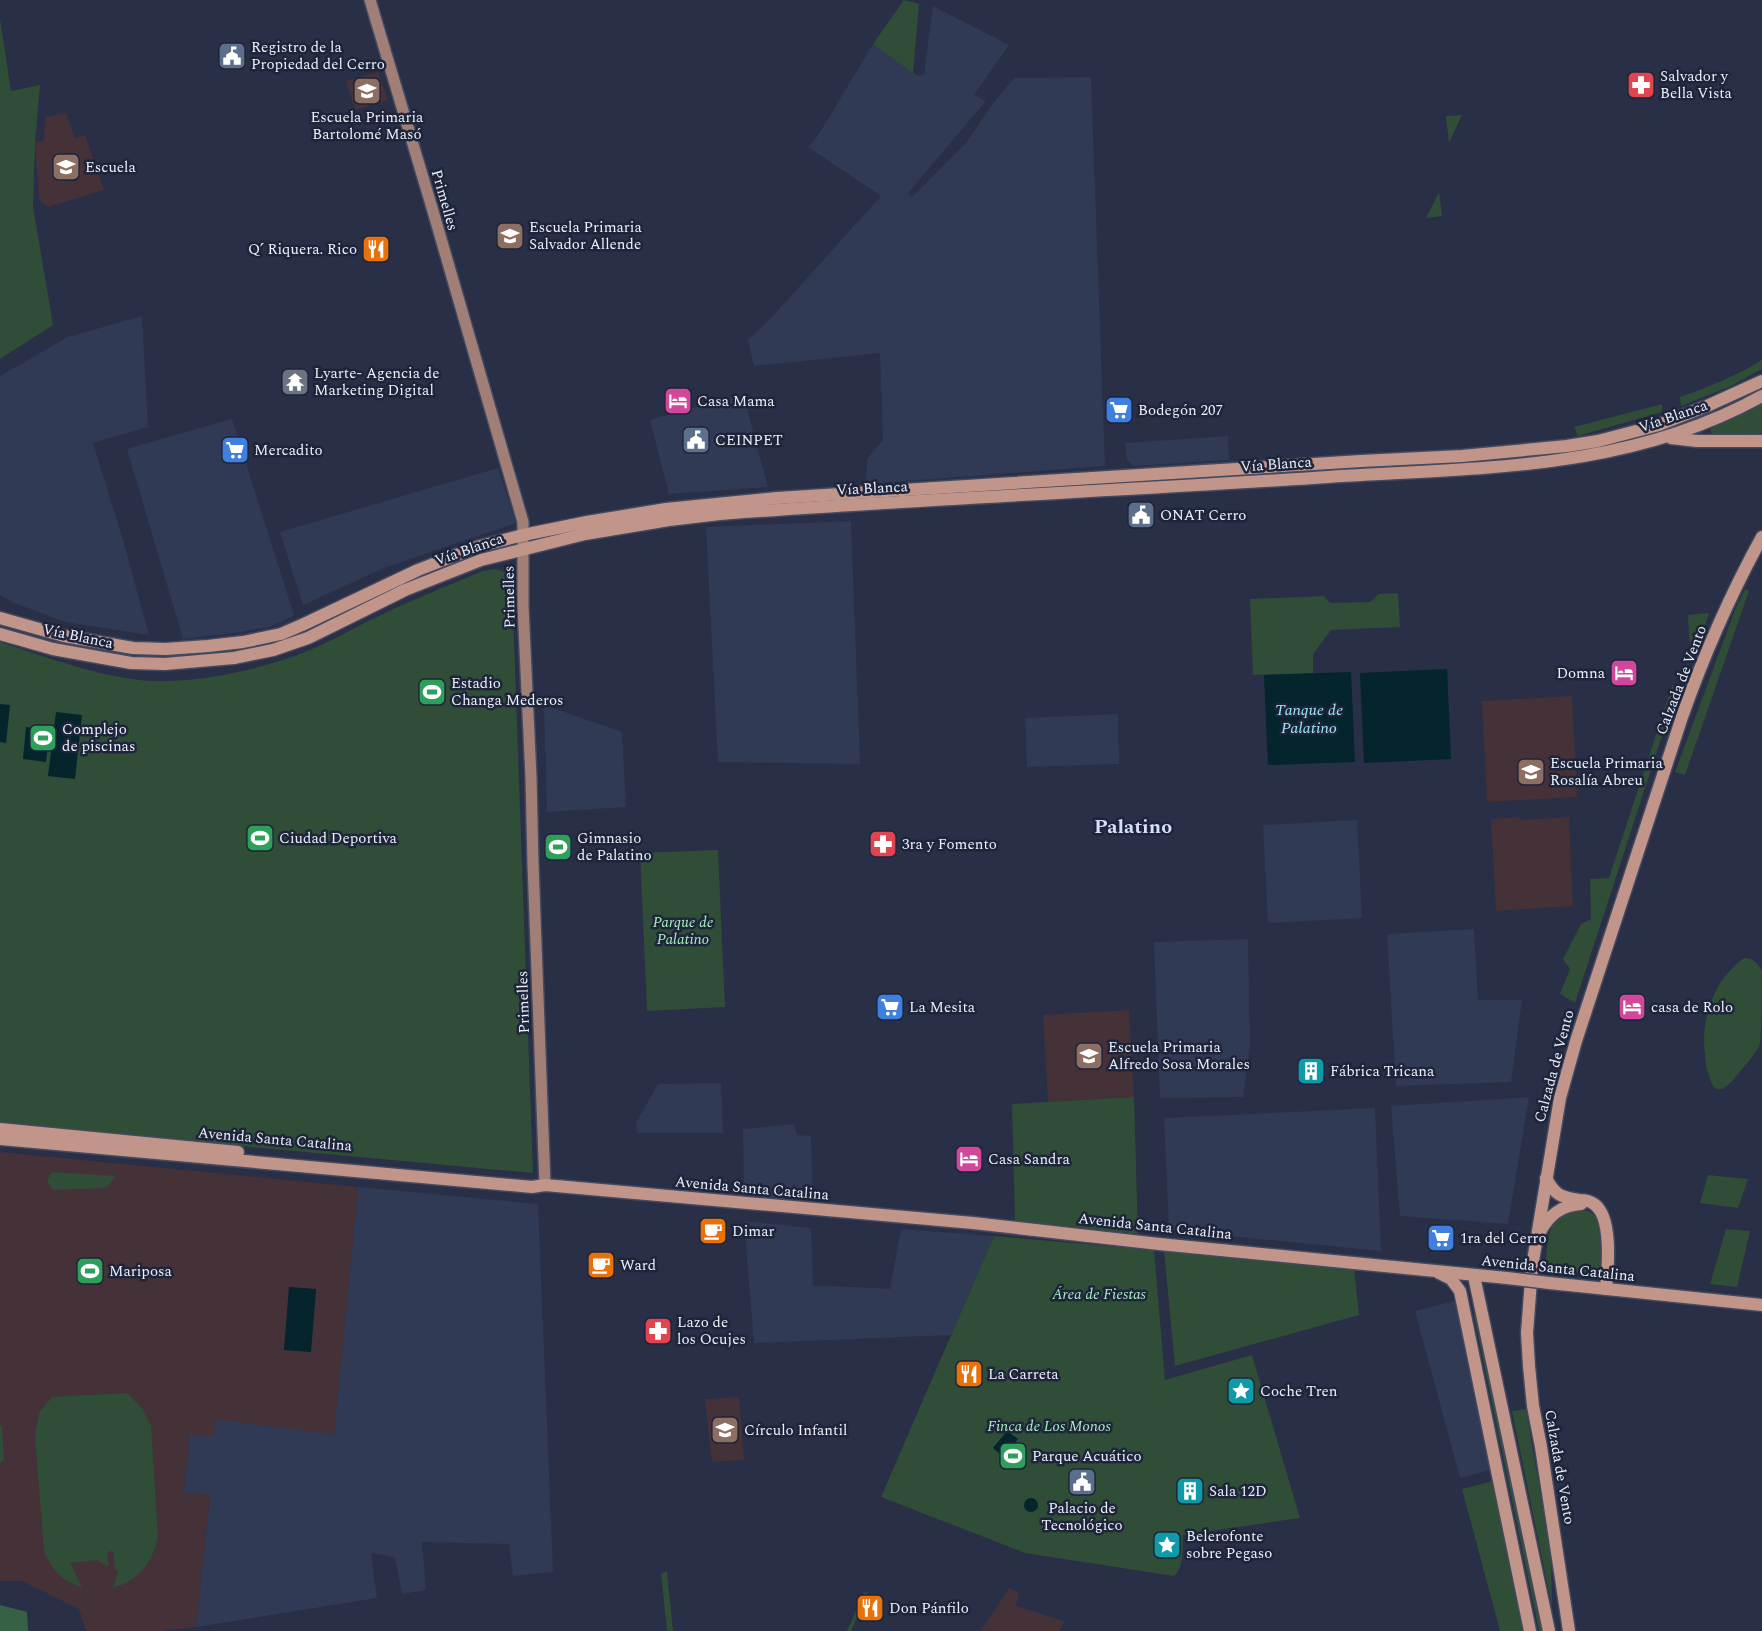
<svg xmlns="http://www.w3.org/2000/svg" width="1762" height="1631" viewBox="0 0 1762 1631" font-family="Spectral,serif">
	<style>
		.built { fill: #313a55 }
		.education { fill: #453138 }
		.green { fill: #2f4d37 }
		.forest { fill: #376144 }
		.water { fill: #03252b }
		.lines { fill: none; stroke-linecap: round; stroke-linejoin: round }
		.secondary-casing { stroke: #434a5f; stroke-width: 14 }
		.primary-casing { stroke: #434a5f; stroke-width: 15 }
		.secondary { stroke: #a27f76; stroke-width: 11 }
		.primary { stroke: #c19589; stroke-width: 12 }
		.primary-bridge-casing { stroke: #434a5f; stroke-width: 15; stroke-linecap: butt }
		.primary-bridge { stroke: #c19589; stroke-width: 12 }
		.labels { text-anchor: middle; stroke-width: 5; stroke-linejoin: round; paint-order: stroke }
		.poi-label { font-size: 15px; fill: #ecf0fc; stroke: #1e253b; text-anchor: start }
		.street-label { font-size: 15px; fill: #ecf0fc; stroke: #1e253b }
		.park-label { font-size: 15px; font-style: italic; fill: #aaeebd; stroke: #1e253b }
		.water-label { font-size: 16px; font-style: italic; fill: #9de8f8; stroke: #1e253b }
		.district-label { font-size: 20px; font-weight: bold; fill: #d3dffb; stroke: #1e253b }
	</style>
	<rect width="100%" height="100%" fill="#282f46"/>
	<g class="built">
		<path d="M933,6L1009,45L974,95L986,101L908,193L912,197L966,143L991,106L1014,78L1091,77L1105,466L866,484L867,459L883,440L880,353L754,366L748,340L772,317L881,196L808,147L817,137L873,44L918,76L924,75Z"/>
		<path d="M142,316L148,427L93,443L123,540L149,635L65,622L12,602L0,595V376L68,337Z"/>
		<path d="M743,394L768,487L669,494L650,420Z"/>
		<path d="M232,419L294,615L281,622L268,627L240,632L183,639L127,449Z"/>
		<path d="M1228,436L1229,460L1134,466L1127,460L1125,443Z"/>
		<path d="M498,468L516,523L384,568L303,605L280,532Z"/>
		<path d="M851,521L860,764L718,762L706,527Z"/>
		<path d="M544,705L622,732L626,807L547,812Z"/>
		<path d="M1118,714L1119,764L1027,767L1025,718Z"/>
		<path d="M1357,820L1362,918L1268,923L1263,825Z"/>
		<path d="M1474,929L1478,1000H1522L1511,1082L1396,1086L1387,934Z"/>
		<path d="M1248,939L1250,1047L1243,1097L1160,1098L1154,942Z"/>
		<path d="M721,1083L723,1133H637L636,1123L658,1084Z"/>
		<path d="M1529,1097L1508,1224L1400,1216L1391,1106Z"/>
		<path d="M1375,1108L1381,1251L1169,1230L1164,1118Z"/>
		<path d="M794,1124L797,1135L811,1136L813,1202L744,1195L743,1129Z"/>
		<path d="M358,1187L538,1204L553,1572L513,1576L509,1544L422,1542L426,1590L402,1594L395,1557L371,1553L377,1598L196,1627L210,1495L184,1493L189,1435L217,1419L334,1434Z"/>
		<path d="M744,1221L811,1228L813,1286L856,1287L890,1289L901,1229L994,1236L951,1335L754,1343Z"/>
		<path d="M1454,1301L1458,1304L1493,1469L1460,1478L1415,1311Z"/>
	</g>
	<g class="education">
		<path d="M378,72L388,100L355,110L346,81Z"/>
		<path d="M66,113L75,138L85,135L104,190L48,207L39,199L35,143L44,140L45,117Z"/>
		<path d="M1572,696L1577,797L1487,802L1482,701Z"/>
		<path d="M1520,817L1521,820L1569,817L1573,906L1496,911L1491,819Z"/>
		<path d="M1129,1010L1134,1097L1048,1102L1043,1015Z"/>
		<path d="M0,1152L358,1187L334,1435L217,1419L213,1435H189L184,1493L210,1495L196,1627L164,1631H86L79,1609L22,1581H0Z"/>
		<path d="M739,1397L744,1460L712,1462L705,1399Z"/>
		<path d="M1009,1588L1019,1593L1016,1606L1064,1621L1060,1631H981Z"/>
	</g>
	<g class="green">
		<path d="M904,0L919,4L913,73L873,44Z"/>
		<path d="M0,19L11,91L40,85L35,143L33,206L53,325L0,359Z"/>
		<path d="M1462,115L1449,143L1446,116Z"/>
		<path d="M1439,192L1442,216L1426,218Z"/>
		<path d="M1762,360V369L1731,386L1681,406L1680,397C1709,387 1736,376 1762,360Z"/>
		<path d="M1762,403V433L1718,437L1712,434L1710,430L1712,428Z"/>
		<path d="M1662,404V412L1578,436L1574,427Z"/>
		<path d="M495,569C505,571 509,575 512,585L533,1173L0,1124V642C46,657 102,678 151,681C201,683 275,667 321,645C337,638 352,629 368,621C405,603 444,587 483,571Z"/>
		<path d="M1745,589L1749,591L1685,775L1675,772L1735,610Z"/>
		<path d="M1398,593L1400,627L1331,630L1313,654V673L1253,675L1250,599L1324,596L1330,603L1370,602L1379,594Z"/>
		<path d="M1709,613L1698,648L1692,651L1690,650L1688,615Z"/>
		<path d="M1672,686L1678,687L1575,1003L1560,994L1570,969L1563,959L1581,924L1591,919L1590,879L1609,878Z"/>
		<path d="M718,850L725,1007L647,1011L640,853Z"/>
		<path d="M1744,958C1753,958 1758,963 1762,971C1762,989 1762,1028 1760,1043C1756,1055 1741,1070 1733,1080C1729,1084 1723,1091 1717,1089C1712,1088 1710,1078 1708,1073C1706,1068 1705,1061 1705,1055C1700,1019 1714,979 1744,958Z"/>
		<path d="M1134,1097L1138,1234L1015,1221L1012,1104Z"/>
		<path d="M52,1172L116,1176L106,1188L53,1190L47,1181Z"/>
		<path d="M1708,1175L1748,1179L1738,1208L1700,1203Z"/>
		<path d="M1582,1209C1588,1211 1592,1212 1596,1217C1606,1227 1604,1264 1598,1275L1545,1270C1547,1253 1546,1218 1566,1211C1571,1210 1577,1210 1582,1209Z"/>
		<path d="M1726,1229L1750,1231L1737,1287L1710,1284Z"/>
		<path d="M994,1236L1154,1250L1165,1380L1252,1355L1300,1518L1183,1535C1182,1549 1185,1566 1174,1576L1025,1553L881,1497Z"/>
		<path d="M1164,1251L1354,1268L1359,1315L1175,1366Z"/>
		<path d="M1475,1306L1544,1631H1539L1474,1316Z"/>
		<path d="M127,1393L141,1407L151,1425L158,1536C154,1560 138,1583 113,1587L118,1573L115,1568L113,1551L107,1552L109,1567L97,1560L70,1563L82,1588C60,1578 54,1573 44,1551L35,1436L39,1413L52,1397Z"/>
		<path d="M1526,1409L1551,1556L1552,1607L1512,1411Z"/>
		<path d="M0,1426H2L4,1460L0,1463Z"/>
		<path d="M1493,1481L1525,1631H1500L1462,1489Z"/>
		<path d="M667,1572L673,1631H667L661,1573Z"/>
		<path d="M864,1592L868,1593L851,1631H847Z"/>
	</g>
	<path class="forest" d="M0,1605L27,1612L28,1631H0Z"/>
	<g class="water">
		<path d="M1447,669L1451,759L1364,763L1360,673Z"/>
		<path d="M1351,672L1355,762L1268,765L1264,675Z"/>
		<path d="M0,704L10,705L6,743L0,742Z"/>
		<path d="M56,712L82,715L75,779L48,776Z"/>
		<path d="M26,727L50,730L46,762L23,759Z"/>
		<path d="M289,1287L316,1289L311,1352L284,1350Z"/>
		<path d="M1007,1431L1018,1439L1003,1457L993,1448Z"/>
		<circle cx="1031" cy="1505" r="7"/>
	</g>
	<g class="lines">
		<defs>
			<path id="secondary" d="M370,0L435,218L523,522V606L531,777L533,864L545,1185"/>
			<g id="primary">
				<path d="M1671,438L1697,441H1762"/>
				<path d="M0,618L64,636L133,648L166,649L208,646L243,642L281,634L302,625L418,570L477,547L523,535L587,522L666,509L777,498L1361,461L1462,456L1567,446L1598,441L1659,425L1707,406L1762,381"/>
				<path d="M0,634L53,649L131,663L165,664L234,658L273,650L308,638L405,590L481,560L585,534L669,520L720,514C917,499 1115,491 1313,478C1467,467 1622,474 1762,396"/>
				<path d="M0,1129L238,1152"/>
				<path d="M0,1139L532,1187L545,1185L973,1223L1159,1244L1507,1278"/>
				<path d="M1546,1178C1555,1195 1560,1197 1579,1200C1584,1200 1590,1201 1594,1204C1613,1217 1608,1268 1606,1289"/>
				<path d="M1540,1232C1548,1216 1562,1205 1581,1204"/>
				<path d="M1439,1273L1451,1279L1460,1291L1530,1631"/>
				<path d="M1474,1276L1549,1631"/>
				<path d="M1549,1283L1762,1305"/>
				<path d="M1569,1631L1541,1447L1533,1406L1529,1366L1527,1333L1532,1267L1560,1098L1576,1041L1682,717C1704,655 1730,595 1762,537"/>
			</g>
		</defs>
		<use href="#secondary" class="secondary-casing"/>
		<use href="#primary" class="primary-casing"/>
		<use href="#secondary" class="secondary"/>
		<use href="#primary" class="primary"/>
		<defs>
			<path id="primary-bridge" d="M1507,1278L1549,1283"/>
		</defs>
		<use href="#primary-bridge" class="primary-bridge-casing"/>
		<use href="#primary-bridge" class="primary-bridge"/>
	</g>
	<defs>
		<symbol id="civic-square" viewBox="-11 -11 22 22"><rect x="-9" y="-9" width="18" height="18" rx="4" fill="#5c6f8a" stroke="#1e253b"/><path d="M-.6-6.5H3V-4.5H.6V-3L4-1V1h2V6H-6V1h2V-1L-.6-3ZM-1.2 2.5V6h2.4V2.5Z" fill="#fff"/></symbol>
		<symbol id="pharmacy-square" viewBox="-11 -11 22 22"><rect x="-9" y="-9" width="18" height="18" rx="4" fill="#e0444e" stroke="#1e253b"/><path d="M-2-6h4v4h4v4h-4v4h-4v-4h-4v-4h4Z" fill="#fff"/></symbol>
		<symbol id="school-square" viewBox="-11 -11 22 22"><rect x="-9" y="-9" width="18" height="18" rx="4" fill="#8d6e63" stroke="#1e253b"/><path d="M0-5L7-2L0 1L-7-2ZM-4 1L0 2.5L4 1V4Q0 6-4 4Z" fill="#fff"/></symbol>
		<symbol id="restaurant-square" viewBox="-11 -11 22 22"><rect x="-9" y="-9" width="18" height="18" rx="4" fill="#e8710a" stroke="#1e253b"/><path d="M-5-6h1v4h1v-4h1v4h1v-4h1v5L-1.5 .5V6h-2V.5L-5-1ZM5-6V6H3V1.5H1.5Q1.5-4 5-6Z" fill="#fff"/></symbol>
		<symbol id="temple-square" viewBox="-11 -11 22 22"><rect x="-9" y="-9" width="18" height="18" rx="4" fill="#6b7280" stroke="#1e253b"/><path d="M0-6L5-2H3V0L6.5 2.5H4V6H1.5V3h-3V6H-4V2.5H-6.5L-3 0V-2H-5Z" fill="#fff"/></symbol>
		<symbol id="hotel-square" viewBox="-11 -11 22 22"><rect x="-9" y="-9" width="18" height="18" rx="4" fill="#d1479c" stroke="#1e253b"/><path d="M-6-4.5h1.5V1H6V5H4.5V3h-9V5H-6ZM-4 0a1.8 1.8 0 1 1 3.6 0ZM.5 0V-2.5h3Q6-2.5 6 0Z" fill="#fff"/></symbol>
		<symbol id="supermarket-square" viewBox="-11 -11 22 22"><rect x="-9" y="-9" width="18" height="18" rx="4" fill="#3f7fe0" stroke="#1e253b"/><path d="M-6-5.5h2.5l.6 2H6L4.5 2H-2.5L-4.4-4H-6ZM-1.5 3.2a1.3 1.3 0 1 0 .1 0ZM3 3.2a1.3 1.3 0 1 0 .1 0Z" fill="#fff"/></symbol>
		<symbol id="stadium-square" viewBox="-11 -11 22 22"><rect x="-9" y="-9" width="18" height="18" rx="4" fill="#2e9e5b" stroke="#1e253b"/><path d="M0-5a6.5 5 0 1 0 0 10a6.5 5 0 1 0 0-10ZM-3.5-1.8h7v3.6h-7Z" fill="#fff"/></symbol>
		<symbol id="building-square" viewBox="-11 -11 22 22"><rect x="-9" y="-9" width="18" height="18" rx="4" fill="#0f9aa8" stroke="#1e253b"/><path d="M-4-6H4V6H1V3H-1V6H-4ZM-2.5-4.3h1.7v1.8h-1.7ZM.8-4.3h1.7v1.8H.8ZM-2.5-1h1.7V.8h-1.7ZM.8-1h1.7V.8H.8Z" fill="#fff"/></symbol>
		<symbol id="cafe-square" viewBox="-11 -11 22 22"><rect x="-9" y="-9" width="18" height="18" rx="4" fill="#e8710a" stroke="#1e253b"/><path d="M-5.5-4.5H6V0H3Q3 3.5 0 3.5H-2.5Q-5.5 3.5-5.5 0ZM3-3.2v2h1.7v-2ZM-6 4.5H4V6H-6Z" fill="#fff"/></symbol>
		<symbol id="sight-square" viewBox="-11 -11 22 22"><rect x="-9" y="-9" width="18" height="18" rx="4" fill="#0f9aa8" stroke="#1e253b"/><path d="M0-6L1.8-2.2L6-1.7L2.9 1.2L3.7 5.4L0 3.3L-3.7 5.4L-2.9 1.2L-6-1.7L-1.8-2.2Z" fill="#fff"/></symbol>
	</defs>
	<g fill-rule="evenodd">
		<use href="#civic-square" x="216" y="40" width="32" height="32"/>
		<use href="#pharmacy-square" x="1625" y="69" width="32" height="32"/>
		<use href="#school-square" x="351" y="75" width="32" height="32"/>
		<use href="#school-square" x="50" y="151" width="32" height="32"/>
		<use href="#school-square" x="494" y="220" width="32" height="32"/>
		<use href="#restaurant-square" x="360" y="233" width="32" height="32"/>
		<use href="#temple-square" x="279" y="366" width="32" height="32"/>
		<use href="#hotel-square" x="662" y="385" width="32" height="32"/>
		<use href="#supermarket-square" x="1103" y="394" width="32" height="32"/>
		<use href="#civic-square" x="680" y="424" width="32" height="32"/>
		<use href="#supermarket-square" x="219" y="434" width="32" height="32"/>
		<use href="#civic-square" x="1125" y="499" width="32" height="32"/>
		<use href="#hotel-square" x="1608" y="657" width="32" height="32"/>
		<use href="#stadium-square" x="416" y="676" width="32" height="32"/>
		<use href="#stadium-square" x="27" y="722" width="32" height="32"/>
		<use href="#school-square" x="1515" y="756" width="32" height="32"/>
		<use href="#stadium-square" x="244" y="822" width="32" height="32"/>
		<use href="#pharmacy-square" x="867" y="828" width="32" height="32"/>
		<use href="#stadium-square" x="542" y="831" width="32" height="32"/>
		<use href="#supermarket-square" x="874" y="991" width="32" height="32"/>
		<use href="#hotel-square" x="1616" y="991" width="32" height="32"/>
		<use href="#school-square" x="1073" y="1040" width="32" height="32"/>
		<use href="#building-square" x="1295" y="1055" width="32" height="32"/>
		<use href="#hotel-square" x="953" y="1143" width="32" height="32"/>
		<use href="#cafe-square" x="697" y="1215" width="32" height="32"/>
		<use href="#supermarket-square" x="1425" y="1222" width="32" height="32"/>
		<use href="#cafe-square" x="585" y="1249" width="32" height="32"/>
		<use href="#stadium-square" x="74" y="1255" width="32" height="32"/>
		<use href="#pharmacy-square" x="642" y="1315" width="32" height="32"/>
		<use href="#restaurant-square" x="953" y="1358" width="32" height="32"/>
		<use href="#sight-square" x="1225" y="1375" width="32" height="32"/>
		<use href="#school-square" x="709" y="1414" width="32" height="32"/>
		<use href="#stadium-square" x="997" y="1440" width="32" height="32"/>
		<use href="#civic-square" x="1066" y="1466" width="32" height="32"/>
		<use href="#building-square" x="1174" y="1475" width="32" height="32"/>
		<use href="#sight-square" x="1151" y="1529" width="32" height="32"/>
		<use href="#restaurant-square" x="854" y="1592" width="32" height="32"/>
	</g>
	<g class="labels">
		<g class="poi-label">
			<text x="251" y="52">Registro de la<tspan x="251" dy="17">Propiedad del Cerro</tspan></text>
			<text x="1660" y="81">Salvador y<tspan x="1660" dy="17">Bella Vista</tspan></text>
			<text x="367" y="122" text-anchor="middle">Escuela Primaria<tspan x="367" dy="17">Bartolomé Masó</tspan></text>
			<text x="85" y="172">Escuela</text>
			<text x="529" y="232">Escuela Primaria<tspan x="529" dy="17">Salvador Allende</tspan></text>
			<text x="357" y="254" text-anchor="end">Q’ Riquera. Rico</text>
			<text x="314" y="378">Lyarte- Agencia de<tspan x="314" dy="17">Marketing Digital</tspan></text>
			<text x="697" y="406">Casa Mama</text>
			<text x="1138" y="415">Bodegón 207</text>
			<text x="715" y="445">CEINPET</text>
			<text x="254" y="455">Mercadito</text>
			<text x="1160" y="520">ONAT Cerro</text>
			<text x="1605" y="678" text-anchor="end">Domna</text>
			<text x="451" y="688">Estadio<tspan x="451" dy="17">Changa Mederos</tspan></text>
			<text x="62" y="734">Complejo<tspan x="62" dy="17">de piscinas</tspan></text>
			<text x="1550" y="768">Escuela Primaria<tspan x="1550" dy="17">Rosalía Abreu</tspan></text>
			<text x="279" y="843">Ciudad Deportiva</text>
			<text x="577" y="843">Gimnasio<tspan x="577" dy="17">de Palatino</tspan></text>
			<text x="902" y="849">3ra y Fomento</text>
			<text x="909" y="1012">La Mesita</text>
			<text x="1651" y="1012">casa de Rolo</text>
			<text x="1108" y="1052">Escuela Primaria<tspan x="1108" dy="17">Alfredo Sosa Morales</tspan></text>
			<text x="1330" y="1076">Fábrica Tricana</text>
			<text x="988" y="1164">Casa Sandra</text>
			<text x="732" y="1236">Dimar</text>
			<text x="1460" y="1243">1ra del Cerro</text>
			<text x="620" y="1270">Ward</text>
			<text x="109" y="1276">Mariposa</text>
			<text x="677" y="1327">Lazo de<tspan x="677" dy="17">los Ocujes</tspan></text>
			<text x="988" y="1379">La Carreta</text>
			<text x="1260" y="1396">Coche Tren</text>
			<text x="744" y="1435">Círculo Infantil</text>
			<text x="1032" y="1461">Parque Acuático</text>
			<text x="1209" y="1496">Sala 12D</text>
			<text x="1082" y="1513" text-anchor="middle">Palacio de<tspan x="1082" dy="17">Tecnológico</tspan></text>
			<text x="1186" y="1541">Belerofonte<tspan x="1186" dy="17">sobre Pegaso</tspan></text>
			<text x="889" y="1613">Don Pánfilo</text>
		</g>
		<g class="street-label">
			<text transform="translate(445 200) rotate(74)" y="5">Primelles</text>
			<text transform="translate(1673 416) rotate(-19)" y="5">Vía Blanca</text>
			<text transform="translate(1276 464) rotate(-4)" y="5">Vía Blanca</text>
			<text transform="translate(872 488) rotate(-3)" y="5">Vía Blanca</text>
			<text transform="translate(469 549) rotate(-19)" y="5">Vía Blanca</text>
			<text transform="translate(509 597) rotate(-91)" y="5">Primelles</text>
			<text transform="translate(78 636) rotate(12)" y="5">Vía Blanca</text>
			<text transform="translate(1681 680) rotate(-69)" y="5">Calzada de Vento</text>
			<text transform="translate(523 1002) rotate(-92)" y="5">Primelles</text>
			<text transform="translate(1554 1066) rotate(-75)" y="5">Calzada de Vento</text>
			<text transform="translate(275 1139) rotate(5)" y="5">Avenida Santa Catalina</text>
			<text transform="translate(752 1188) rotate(5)" y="5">Avenida Santa Catalina</text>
			<text transform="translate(1155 1226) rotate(6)" y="5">Avenida Santa Catalina</text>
			<text transform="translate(1558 1268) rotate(6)" y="5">Avenida Santa Catalina</text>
			<text transform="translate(1560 1467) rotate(80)" y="5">Calzada de Vento</text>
		</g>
		<g class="park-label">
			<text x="683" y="927">Parque de<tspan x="683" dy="17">Palatino</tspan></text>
			<text x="1099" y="1299">Área de Fiestas</text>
			<text x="1049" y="1431">Finca de Los Monos</text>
		</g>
		<g class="water-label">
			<text x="1309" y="715">Tanque de<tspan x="1309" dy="18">Palatino</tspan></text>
		</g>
		<g class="district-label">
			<text x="1133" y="833">Palatino</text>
		</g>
	</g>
</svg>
